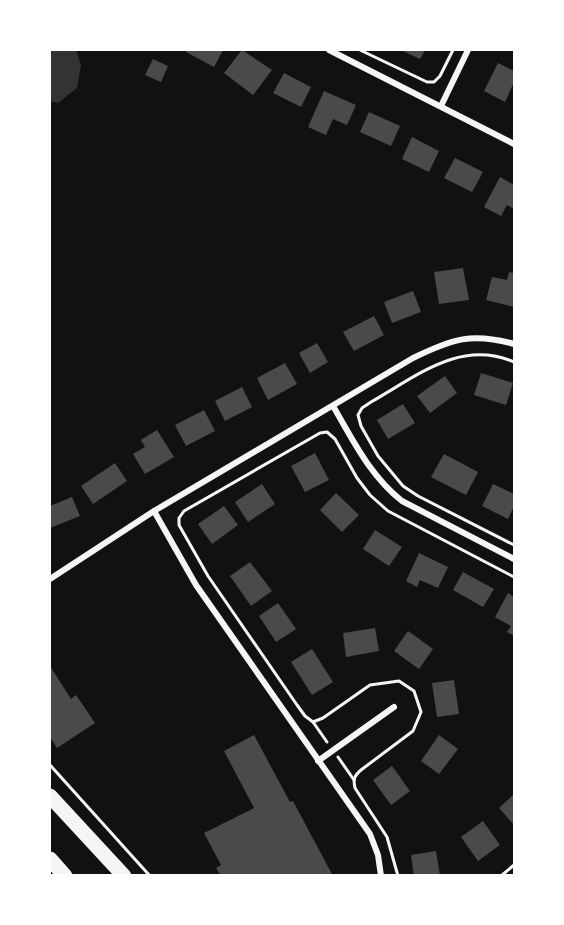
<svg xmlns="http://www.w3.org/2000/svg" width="564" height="925" viewBox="0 0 564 925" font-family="Jost,sans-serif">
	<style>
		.water { fill: #333 }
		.building { fill: #4a4a4a }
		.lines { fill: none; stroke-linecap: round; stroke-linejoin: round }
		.path { stroke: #f5f5f5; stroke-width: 3 }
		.minor { stroke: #f5f5f5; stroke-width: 6 }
		.primary { stroke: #f5f5f5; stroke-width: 15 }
	</style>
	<rect width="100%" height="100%" fill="#111"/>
	<path class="water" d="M50,50H76L81,65L77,88L58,103L50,101Z"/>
	<g class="building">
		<path d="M187,50H223L214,67L186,52Z"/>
		<path d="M242,50L272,70L253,95L224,73Z"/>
		<path d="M401,50H425L420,59Z"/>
		<path d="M153,59L168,66L161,82L145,75Z"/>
		<path d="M498,63L514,71V82L505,102L484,91Z"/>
		<path d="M284,73L311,87L301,107L273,93Z"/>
		<path d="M324,91L356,105L347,125L333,119L326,135L308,127Z"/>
		<path d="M369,112L400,126L391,146L360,132Z"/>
		<path d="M412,137L439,151L429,172L402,159Z"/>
		<path d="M455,158L483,172L472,192L444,178Z"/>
		<path d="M500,177L514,185V209L507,205L501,216L484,207Z"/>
		<path d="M463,268L469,300L439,304L434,272Z"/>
		<path d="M509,272L514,273V307L486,300L492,277L507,280Z"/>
		<path d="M413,291L421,312L392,323L384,302Z"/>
		<path d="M374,316L384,335L354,351L343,332Z"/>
		<path d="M317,343L328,362L310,373L299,353Z"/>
		<path d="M285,363L297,384L268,400L257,378Z"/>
		<path d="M481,373L513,383L506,405L474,395Z"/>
		<path d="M445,376L457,393L430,413L417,396Z"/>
		<path d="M242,387L252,407L225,421L215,401Z"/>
		<path d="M403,404L415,423L388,439L377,420Z"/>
		<path d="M204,410L215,431L186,446L175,425Z"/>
		<path d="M157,430L174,457L145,474L133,454L145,447L141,440Z"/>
		<path d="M315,453L329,480L305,492L291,466Z"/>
		<path d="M444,454L478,472L466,495L431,477Z"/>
		<path d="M115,463L127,481L93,504L81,486Z"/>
		<path d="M262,484L275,504L248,522L235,502Z"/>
		<path d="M493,484L514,494V506L508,519L482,506Z"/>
		<path d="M336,493L359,515L342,532L320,510Z"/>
		<path d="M72,497L80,516L50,528V506Z"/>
		<path d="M224,506L238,525L212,544L198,524Z"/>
		<path d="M375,530L402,547L389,566L363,549Z"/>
		<path d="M419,553L448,567L438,588L420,580L417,587L406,581Z"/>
		<path d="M250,562L272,591L251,606L230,576Z"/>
		<path d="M463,572L494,589L483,607L453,590Z"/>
		<path d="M508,593L514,597V636L507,632L511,626L495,617Z"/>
		<path d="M278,603L296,629L276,642L259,616Z"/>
		<path d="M375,628L379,651L346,657L343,633Z"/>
		<path d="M408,631L433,649L419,669L394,651Z"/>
		<path d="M312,649L333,682L312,695L291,662Z"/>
		<path d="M50,666L71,699L76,695L95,723L57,748L50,737Z"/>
		<path d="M454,680L459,714L437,717L432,683Z"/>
		<path d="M254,735L290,802L293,801L333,876H221L216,868L221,865L204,833L254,808L224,751Z"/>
		<path d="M439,735L458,749L439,774L421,761Z"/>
		<path d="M392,766L410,791L391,805L373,780Z"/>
		<path d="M514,794V825L499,808Z"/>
		<path d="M483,821L500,845L478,861L461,837Z"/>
		<path d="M436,851L440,876H414L411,855Z"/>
	</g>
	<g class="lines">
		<g class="path">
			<path d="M360,50L427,82H434L440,76L453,50"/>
			<path d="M514,362C460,339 417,376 371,402L362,408L358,415L361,426L378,456L403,486L418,496L514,545"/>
			<path d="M313,722L327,742"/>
			<path d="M338,757L354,780"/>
			<path d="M50,765L150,876"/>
			<path d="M398,876L387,837L355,788C353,779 354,776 361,770L413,731L421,712L414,691L399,681L370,685L323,718L313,722L305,716L297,705L208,576L179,525V518L184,511L320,433L327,432L335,439L357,478L370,495L388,511L514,577"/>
			<path d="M501,876L514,865"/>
		</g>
		<g class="minor">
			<path d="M329,50L514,144"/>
			<path d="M441,106L468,50"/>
			<path d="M333,406C353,440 370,476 402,501L514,559"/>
			<path d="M154,511L196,585L370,834L378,855L381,876"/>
			<path d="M50,579L154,511L413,358C452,339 472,332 514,344"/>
			<path d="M318,761L394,707"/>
		</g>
		<g class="primary">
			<path d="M50,796L124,876"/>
			<path d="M50,859L65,876"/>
		</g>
	</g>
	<rect width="564" height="925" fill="none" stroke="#ffffff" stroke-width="102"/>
</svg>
